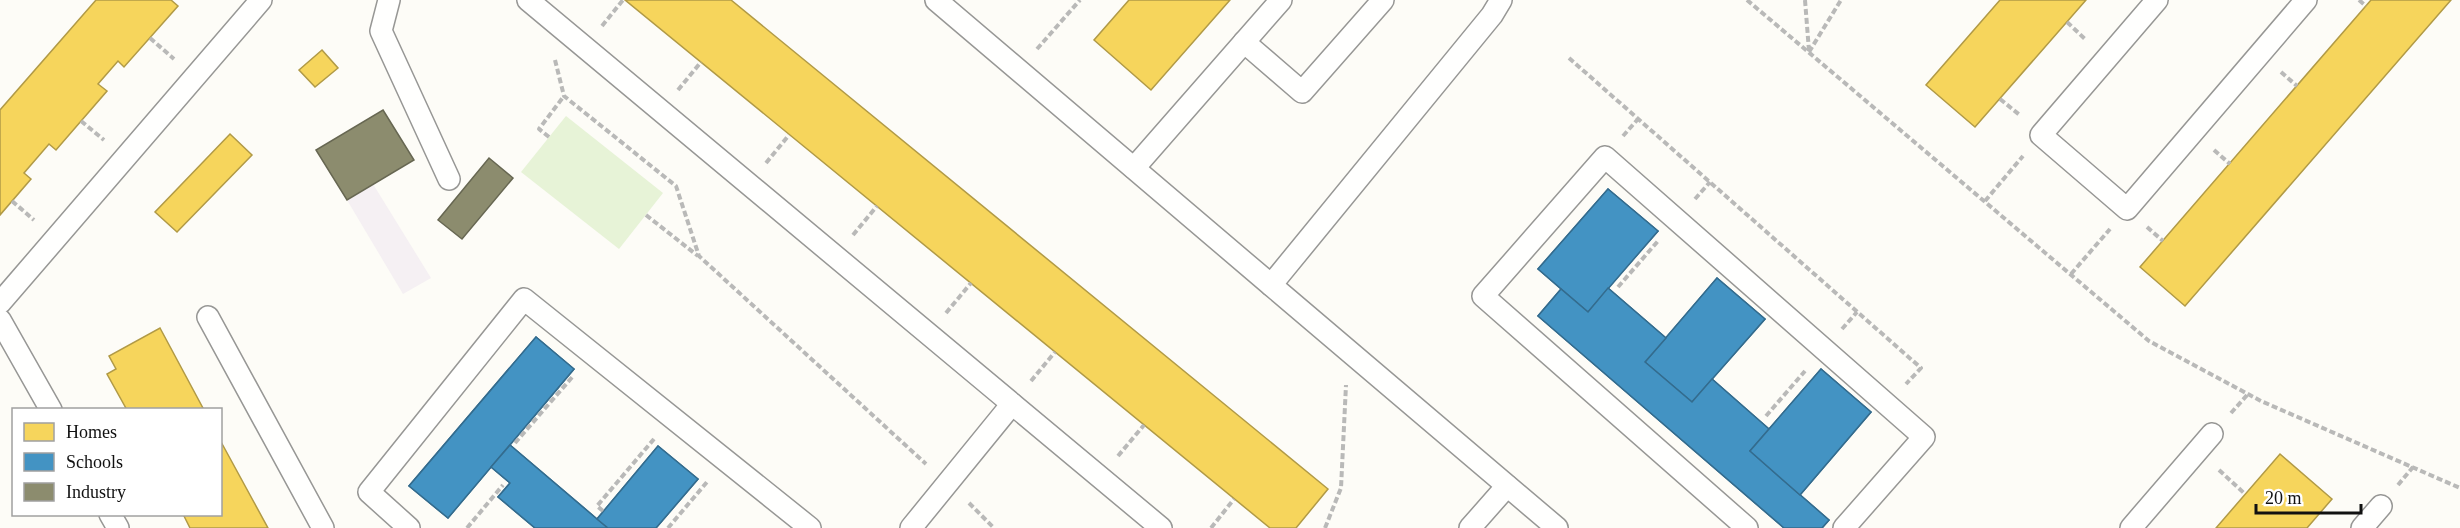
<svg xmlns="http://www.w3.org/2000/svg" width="2460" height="528" viewBox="0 0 2460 528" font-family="'Times New Roman',serif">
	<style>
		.industrial { fill: #f5f0f3 }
		.green { fill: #e7f3d7 }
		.homes { fill: #f6d55c; stroke: #b19a46; stroke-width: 1.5 }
		.schools { fill: #4393c3; stroke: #346c8e; stroke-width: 1.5 }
		.industry { fill: #8c8c6e; stroke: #676752; stroke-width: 1.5 }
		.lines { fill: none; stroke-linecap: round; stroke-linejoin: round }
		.lane-casing { stroke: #979795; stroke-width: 24 }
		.path { stroke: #b9b9b8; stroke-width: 4; stroke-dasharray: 6 3; stroke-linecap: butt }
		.lane { stroke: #fffffe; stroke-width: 21 }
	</style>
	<rect width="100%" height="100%" fill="#fdfcf7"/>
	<path class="industrial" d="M373,184L431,278L403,294L347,200Z"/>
	<path class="green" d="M566,116L663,193L619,249L521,172Z"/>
	<g class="homes">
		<path d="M96,0H171L178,6L124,67L118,61L98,84L107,91L56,150L49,144L24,173L31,179L0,215V110Z"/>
		<path d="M625,0H731L1328,489L1296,528H1270Z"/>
		<path d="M1129,0H1230L1151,90L1094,40Z"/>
		<path d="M2000,0H2086L1975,127L1926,85Z"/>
		<path d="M2371,0H2451L2185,306L2140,267Z"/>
		<path d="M322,50L338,68L315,87L299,70Z"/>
		<path d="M230,134L252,155L177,232L155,212Z"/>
		<path d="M160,328L204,410H127L107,374L116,369L109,356Z"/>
		<path d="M220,440L268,528H190L183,514H220Z"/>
		<path d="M2280,454L2332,499L2307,528H2216Z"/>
	</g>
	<g class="schools">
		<path d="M1608,189L1658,231L1608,288L1666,338L1717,278L1765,319L1712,379L1769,429L1821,369L1871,412L1800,495L1829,520L1822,528H1784L1538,316L1561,289L1538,269Z"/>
		<path d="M1608,189L1658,231L1588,312L1538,269Z"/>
		<path d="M1717,278L1765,319L1692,402L1645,362Z"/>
		<path d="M1608,288L1666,338L1645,362L1692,402L1712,379L1769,429L1750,451L1829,520L1822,528H1784L1538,316L1561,289L1588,312Z"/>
		<path d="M536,337L574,369L510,445L597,519L658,446L698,479L656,528H535L498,497L510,483L491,467L448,518L409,486Z"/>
		<path d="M536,337L574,369L448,518L409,486Z"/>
		<path d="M1821,369L1871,412L1800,495L1750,451Z"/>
		<path d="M510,445L597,519L608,528H535L498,497L510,483L491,467Z"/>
		<path d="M658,446L698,479L656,528H608L597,519Z"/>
	</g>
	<g class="industry">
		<path d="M383,110L414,160L347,200L316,150Z"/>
		<path d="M489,158L513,178L462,239L438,220Z"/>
	</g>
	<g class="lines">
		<defs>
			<g id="lane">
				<path d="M389,0L381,31L449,179"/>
				<path d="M528,0L1161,528"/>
				<path d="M936,0L1271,285"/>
				<path d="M1501,0L1492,15L1271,285L1557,528"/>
				<path d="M2157,0L2041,135L2127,209L2306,0"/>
				<path d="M1244,42L1302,92L1383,0"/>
				<path d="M1134,168L1281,0"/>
				<path d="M0,303L261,0"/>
				<path d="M208,317L323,528"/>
				<path d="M0,320L51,410"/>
				<path d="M110,514L118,528"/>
				<path d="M409,528L369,492L524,299L810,528"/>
				<path d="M911,528L1012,404"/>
				<path d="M1470,528L1507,486"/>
				<path d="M1747,528L1483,296L1605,157L1924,437L1844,528"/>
				<path d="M2131,528L2212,434"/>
				<path d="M2362,528L2381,506"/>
			</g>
		</defs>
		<use href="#lane" class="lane-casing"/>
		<g class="path">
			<path d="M1747,0L2149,341L2261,401L2460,488"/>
			<path d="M1805,0L1809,51"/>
			<path d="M2359,0L2366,6"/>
			<path d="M2067,22L2086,40"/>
			<path d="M602,26L623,0"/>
			<path d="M150,38L174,59"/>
			<path d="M1037,49L1080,0"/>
			<path d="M1809,52L1841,0"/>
			<path d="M1569,58L1921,368L1906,384"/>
			<path d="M555,60L564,96L676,186L699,256L926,464"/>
			<path d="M2281,72L2297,86"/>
			<path d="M678,90L701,62"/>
			<path d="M2000,99L2021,116"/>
			<path d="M81,121L104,140"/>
			<path d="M1623,136L1638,119"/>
			<path d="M549,137L539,129L564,96"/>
			<path d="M2214,150L2230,164"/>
			<path d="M766,163L789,135"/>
			<path d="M1695,199L1710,182"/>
			<path d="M12,201L34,220"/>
			<path d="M1985,201L2023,156"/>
			<path d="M646,215L698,256"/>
			<path d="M2147,227L2163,241"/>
			<path d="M853,235L877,206"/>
			<path d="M2071,274L2110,229"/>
			<path d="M1618,287L1658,241"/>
			<path d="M946,313L971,283"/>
			<path d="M1842,329L1857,312"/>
			<path d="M1031,381L1055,352"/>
			<path d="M125,410L126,409"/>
			<path d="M2231,413L2248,394"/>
			<path d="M1766,416L1805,371"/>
			<path d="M515,443L574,375"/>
			<path d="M1118,456L1144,425"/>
			<path d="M2219,470L2245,494"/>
			<path d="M2398,485L2413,467"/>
			<path d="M969,503L994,528"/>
			<path d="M603,511L597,506L654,439"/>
			<path d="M467,528L503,485"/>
			<path d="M668,528L707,482"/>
			<path d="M1211,528L1234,499"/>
			<path d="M1325,528L1341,488L1346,385"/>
		</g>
		<use href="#lane" class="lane"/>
	</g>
	<rect x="12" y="408" width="210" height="108" fill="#ffffff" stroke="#a0a0a0" stroke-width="1.5"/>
	<rect x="24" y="423" width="30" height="18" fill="#f6d55c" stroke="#a0a0a0" stroke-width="1.5"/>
	<text x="66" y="438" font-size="18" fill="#111111">Homes</text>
	<rect x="24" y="453" width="30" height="18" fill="#4393c3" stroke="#a0a0a0" stroke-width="1.5"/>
	<text x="66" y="468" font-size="18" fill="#111111">Schools</text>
	<rect x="24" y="483" width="30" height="18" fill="#8c8c6e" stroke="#a0a0a0" stroke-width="1.5"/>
	<text x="66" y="498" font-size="18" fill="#111111">Industry</text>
	<path d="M2256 504v9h105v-9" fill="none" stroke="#111111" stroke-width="3"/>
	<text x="2265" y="504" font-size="18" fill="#111111" stroke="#ffffff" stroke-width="4.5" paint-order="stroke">20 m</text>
</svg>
